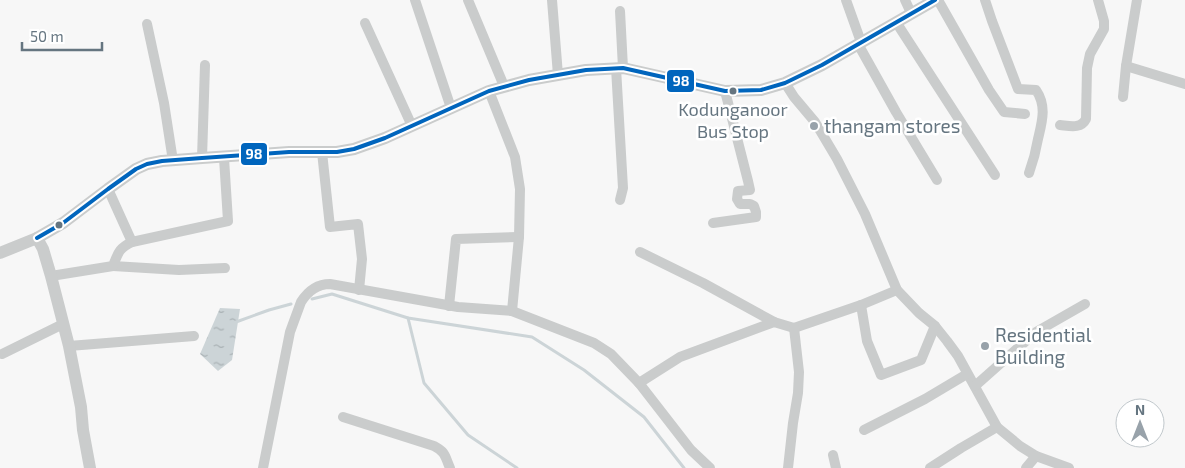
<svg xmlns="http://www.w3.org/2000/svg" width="1185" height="468" viewBox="0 0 1185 468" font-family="'Exo 2',sans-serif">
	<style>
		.water { fill: url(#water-ripples) }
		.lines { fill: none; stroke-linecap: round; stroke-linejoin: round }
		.stream { stroke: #ccd4d7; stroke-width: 3 }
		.minor { stroke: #cacccc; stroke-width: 10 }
		.tertiary { stroke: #cacccc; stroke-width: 12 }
		.bus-1-casing { stroke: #fff; stroke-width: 8 }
		.bus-1 { stroke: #0065bd; stroke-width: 4 }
		.bus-dot { fill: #657580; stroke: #fff; stroke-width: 2 }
		.poi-dot { fill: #98a2aa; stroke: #fff; stroke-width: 2 }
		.labels { text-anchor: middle; stroke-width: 5; stroke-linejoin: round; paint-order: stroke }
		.bus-label { font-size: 18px; fill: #657580; stroke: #fff }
		.poi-label { font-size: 19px; fill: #657580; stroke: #fff; text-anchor: start }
		.line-badge { stroke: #fff; stroke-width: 2 }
		.badge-label { font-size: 14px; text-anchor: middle; font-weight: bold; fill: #fff }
	</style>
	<defs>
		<pattern id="water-ripples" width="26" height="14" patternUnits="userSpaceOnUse" patternTransform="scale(1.25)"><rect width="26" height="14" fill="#ccd4d7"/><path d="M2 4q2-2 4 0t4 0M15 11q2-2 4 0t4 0" fill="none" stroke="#a9b1b4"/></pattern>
	</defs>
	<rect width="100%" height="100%" fill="#f7f7f7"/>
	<path class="water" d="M220,308L240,309L232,360L218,371L200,354Z"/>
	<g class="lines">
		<g class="stream">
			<path d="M312,299L332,294L408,318L532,337L584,370L644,417L684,468"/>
			<path d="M408,318L424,383L468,435L517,468"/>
			<path d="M236,322L269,310L291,304"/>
		</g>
		<g class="minor">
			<path d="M415,0L451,108"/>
			<path d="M468,0L504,86"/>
			<path d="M552,0L558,75"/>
			<path d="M846,0L861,42"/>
			<path d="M905,0L911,13"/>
			<path d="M938,0L989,90L1004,112L1025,114"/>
			<path d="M985,0L992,21L1018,89L1036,90C1047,106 1042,122 1038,139C1036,151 1033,162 1029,173"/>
			<path d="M620,11L623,68"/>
			<path d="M896,22L995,175"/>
			<path d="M365,23L412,126"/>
			<path d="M147,24L164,103L173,161"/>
			<path d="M858,44L896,112L937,180"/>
			<path d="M1126,66L1185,84"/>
			<path d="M616,68L623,188L620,200"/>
			<path d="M785,83L794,97L815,122L837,159L865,214L897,290L919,313L935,326L947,341L958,356L997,427L1020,446L1036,456L1069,468"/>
			<path d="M489,91L515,157L520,189L519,237L512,311"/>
			<path d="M1123,97L1126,66L1137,0"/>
			<path d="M1060,125C1070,126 1081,129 1086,119L1087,68L1090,54L1104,29V21L1098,0"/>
			<path d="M322,152L330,227L358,224L362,259L359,290"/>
			<path d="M202,158L205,65"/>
			<path d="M108,189L132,242"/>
			<path d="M713,223L756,217V212L754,206L750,204H740L737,199L738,191L750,190L748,181L725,91"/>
			<path d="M640,252L703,283L774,322"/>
			<path d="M113,266L179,270L225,268"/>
			<path d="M51,276L113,266C118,253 119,248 132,242L228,221L224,158"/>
			<path d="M861,305L867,341L881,375L921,360L935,326"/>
			<path d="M449,306L456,239L519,237"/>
			<path d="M69,346L194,336"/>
			<path d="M2,354L63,324"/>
			<path d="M639,383L680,357L774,322L794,328L861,305L897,290"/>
			<path d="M975,386L1036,332L1085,304"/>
			<path d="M343,417L434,446C446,452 445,457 450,468"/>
			<path d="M864,430L925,399L967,374"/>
			<path d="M833,455L836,468"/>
			<path d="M263,468L290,332L301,302C308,291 317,284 330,284L458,307L512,311L594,343L611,354L639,383L691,450L710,468"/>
			<path d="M788,468L793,423L798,393L799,372L794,328"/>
			<path d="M930,468L961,448L997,427"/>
			<path d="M1026,468L1036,456"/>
		</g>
		<g class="tertiary">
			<path d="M37,238L63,223L108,189L136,169L147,164L162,161L202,158L289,152H337L354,149L385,138L489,91L529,80L586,70L623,68L725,91L761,90L785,83L822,65L935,0"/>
			<path d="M0,253L37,238L43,249L51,276L69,346L81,407L83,430L90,468"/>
		</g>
		<defs>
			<path id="bus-1" d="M37,238L63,223L108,189L136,169L147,164L162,161L202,158L289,152H337L354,149L385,138L489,91L529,80L586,70L623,68L725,91L761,90L785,83L822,65L935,0"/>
		</defs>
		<use href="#bus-1" class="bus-1-casing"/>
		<use href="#bus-1" class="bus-1"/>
	</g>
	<g class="bus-dot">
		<circle cx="733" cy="91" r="4.5"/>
		<circle cx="59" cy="225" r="4.5"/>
	</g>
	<g class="poi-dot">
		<circle cx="814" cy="126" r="5"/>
		<circle cx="985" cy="346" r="5"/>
	</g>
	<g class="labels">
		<g class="bus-label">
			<text x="733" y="116">Kodunganoor<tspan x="733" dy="22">Bus Stop</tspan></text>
		</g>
		<g class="poi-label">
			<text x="824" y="133">thangam stores</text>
			<text x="995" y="342">Residential<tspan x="995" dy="22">Building</tspan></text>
		</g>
	</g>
	<g class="line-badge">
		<rect x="666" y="69" width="29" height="24" rx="5" fill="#0065bd"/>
		<rect x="240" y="142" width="28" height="24" rx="5" fill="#0065bd"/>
	</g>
	<g class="badge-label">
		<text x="681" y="86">98</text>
		<text x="254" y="159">98</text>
	</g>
	<g transform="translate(1140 423)"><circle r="24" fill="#ffffff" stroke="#c1c8cc"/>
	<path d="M0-4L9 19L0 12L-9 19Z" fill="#98a2aa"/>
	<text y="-8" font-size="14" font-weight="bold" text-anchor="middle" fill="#657580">N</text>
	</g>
	<path d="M22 42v8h80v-8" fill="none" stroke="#657580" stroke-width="2.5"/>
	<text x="30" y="42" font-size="15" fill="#657580" stroke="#ffffff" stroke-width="4" paint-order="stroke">50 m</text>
</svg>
